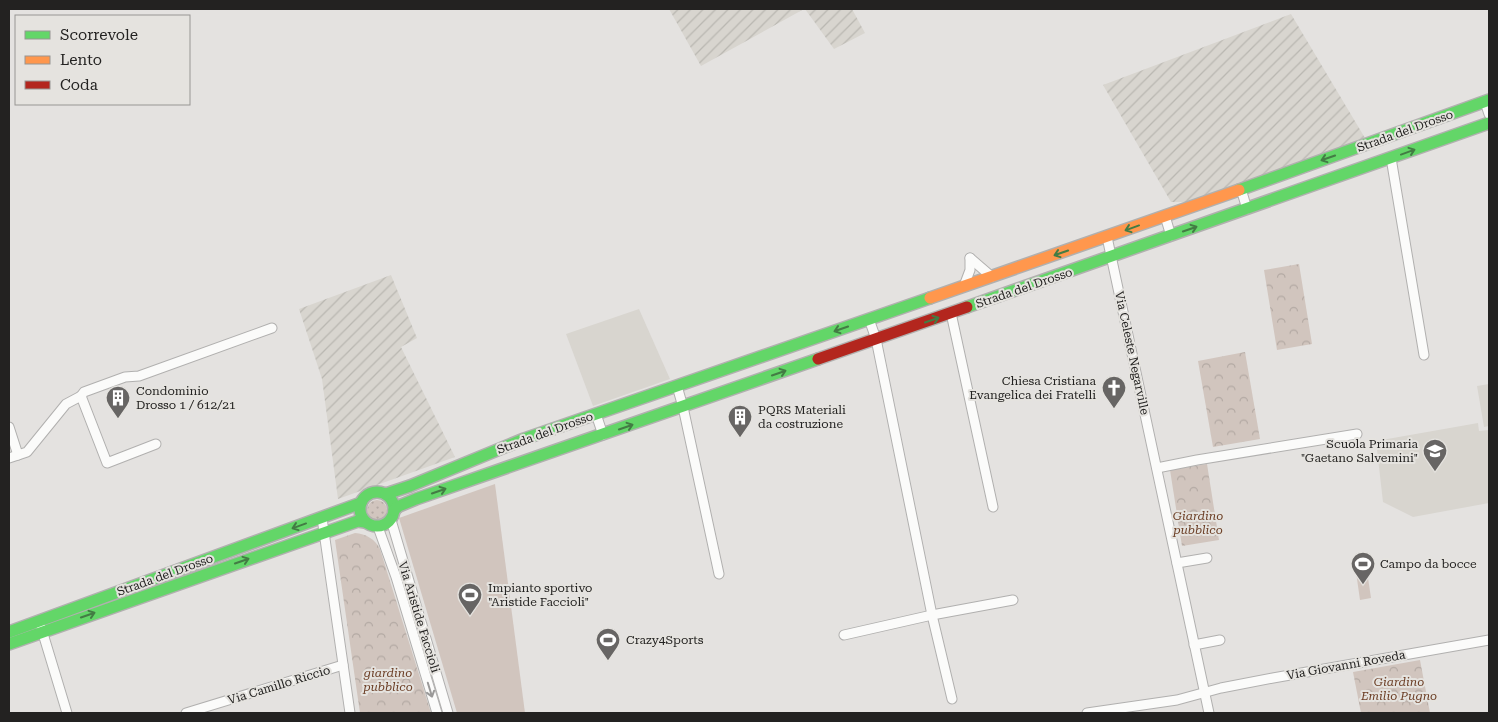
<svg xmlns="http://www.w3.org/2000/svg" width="1498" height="722" viewBox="0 0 1498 722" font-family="'Roboto Serif',serif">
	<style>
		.built { fill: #d8d5cf }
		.industrial { fill: url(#industrial-furrows) }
		.grass { fill: url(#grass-dots) }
		.park { fill: url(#park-crowns) }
		.garden { fill: #d1c5be }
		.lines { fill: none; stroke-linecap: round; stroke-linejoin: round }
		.street-casing { stroke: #b1b0af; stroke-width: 11 }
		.fast-casing { stroke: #b1b0af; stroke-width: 14 }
		.slow-casing { stroke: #b1b0af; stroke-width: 14 }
		.jam-casing { stroke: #b1b0af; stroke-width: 14 }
		.street { stroke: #fbfbfa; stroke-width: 9 }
		.fast { stroke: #63d668; stroke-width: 11 }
		.slow { stroke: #ff974d; stroke-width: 11 }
		.jam { stroke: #b3261e; stroke-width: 11 }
		.oneway { stroke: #437c44 }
		.oneway2 { stroke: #9a9998 }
		.labels { text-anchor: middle; stroke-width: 4; stroke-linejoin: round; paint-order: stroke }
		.street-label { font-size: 12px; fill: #232221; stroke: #e5e3df }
		.poi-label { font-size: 12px; fill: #232221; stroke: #e5e3df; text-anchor: start }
		.park-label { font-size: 12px; font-style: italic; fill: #6b3d24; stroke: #e5e3df }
	</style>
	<defs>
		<pattern id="industrial-furrows" width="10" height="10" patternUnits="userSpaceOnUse" patternTransform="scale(1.25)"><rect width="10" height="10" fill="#d8d5cf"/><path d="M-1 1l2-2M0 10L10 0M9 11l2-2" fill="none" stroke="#b9b7b1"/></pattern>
		<pattern id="grass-dots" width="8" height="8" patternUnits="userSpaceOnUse" patternTransform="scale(1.25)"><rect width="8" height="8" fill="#d1c5be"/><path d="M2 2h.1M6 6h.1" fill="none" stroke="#b3a9a3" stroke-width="1.8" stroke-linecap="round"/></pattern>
		<pattern id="park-crowns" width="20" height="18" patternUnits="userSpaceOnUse" patternTransform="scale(1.25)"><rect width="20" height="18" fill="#d1c5be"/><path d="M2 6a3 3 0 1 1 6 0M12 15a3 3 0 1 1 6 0" fill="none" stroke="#b3a9a3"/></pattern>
	</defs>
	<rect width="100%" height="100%" fill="#e4e2e0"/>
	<g class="built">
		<path d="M639,309L670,379L593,406L566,334Z"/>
		<path d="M1489,384V426L1484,427L1477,386Z"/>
		<path d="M1478,423L1479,431L1489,430V503L1413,517L1383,502L1376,441Z"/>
	</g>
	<g class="industrial">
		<path d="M669,9H804L701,66Z"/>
		<path d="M805,9H852L865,33L834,49Z"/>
		<path d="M1291,14L1365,138L1192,202H1171L1103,85Z"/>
		<path d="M391,275L417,338L401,347L455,457L338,499L322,379L299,309Z"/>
	</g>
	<circle class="grass" cx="377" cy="510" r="10"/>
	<g class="park">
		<path d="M1299,264L1312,344L1277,350L1264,270Z"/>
		<path d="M1245,352L1260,439L1213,447L1198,361Z"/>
		<path d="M1207,464L1219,540L1182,546L1170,470Z"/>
		<path d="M355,533C366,534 375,539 380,549L431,713H360L335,540Z"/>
		<path d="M1420,660L1430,713H1361L1353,672Z"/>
	</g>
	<g class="garden">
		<path d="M495,484L525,713H457L399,518Z"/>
		<path d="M1367,571L1371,598L1360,600L1356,572Z"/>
	</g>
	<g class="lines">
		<defs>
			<g id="street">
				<path d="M1485,102L1489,114"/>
				<path d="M1391,158L1424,355"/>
				<path d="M1241,189L1247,209"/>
				<path d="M1165,216L1171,236"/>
				<path d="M1107,237L1209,713"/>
				<path d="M970,258L992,277"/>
				<path d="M964,286L970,270V258"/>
				<path d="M951,313L993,507"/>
				<path d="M869,319L876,339L932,615L952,699"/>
				<path d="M677,386L683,407L719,574"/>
				<path d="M81,396L84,392L125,377L139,376L272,328"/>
				<path d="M596,414L603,435"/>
				<path d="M9,427L18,455"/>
				<path d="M9,458L27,452L66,404L81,396L107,463L156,444"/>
				<path d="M1157,468L1197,460L1357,434"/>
				<path d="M322,518L350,713"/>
				<path d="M391,520L448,713"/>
				<path d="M378,527L396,577L437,713"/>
				<path d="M1177,563L1207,558"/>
				<path d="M41,627L67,713"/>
				<path d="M844,635L932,615L1013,600"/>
				<path d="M1194,645L1220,640"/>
				<path d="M186,713L343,665"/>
				<path d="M1087,713L1177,700L1221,688L1273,678L1489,640"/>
			</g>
			<g id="fast">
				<path d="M1239,190L1489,100"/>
				<path d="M967,307L1489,123"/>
				<circle cx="377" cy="509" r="17"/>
				<path d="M386,494L410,486L524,439L930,298"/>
				<path d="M394,510L399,506L416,499L818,359"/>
				<path d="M9,632L361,503"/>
				<path d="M9,644L358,521L365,522"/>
			</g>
			<path id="slow" d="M930,298L1239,190"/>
			<path id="jam" d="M818,359L967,307"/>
		</defs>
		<use href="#street" class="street-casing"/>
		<use href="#fast" class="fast-casing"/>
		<use href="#slow" class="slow-casing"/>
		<use href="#jam" class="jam-casing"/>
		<use href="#street" class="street"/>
		<use href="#fast" class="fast"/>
		<use href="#slow" class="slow"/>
		<use href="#jam" class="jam"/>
	</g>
	<defs><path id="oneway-shaft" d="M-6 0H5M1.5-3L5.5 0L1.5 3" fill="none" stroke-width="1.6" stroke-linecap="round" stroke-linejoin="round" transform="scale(1.25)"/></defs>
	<g class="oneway">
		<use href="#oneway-shaft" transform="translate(1408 152) rotate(-20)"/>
		<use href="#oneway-shaft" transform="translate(1328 158) rotate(161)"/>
		<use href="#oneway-shaft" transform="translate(1132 228) rotate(160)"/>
		<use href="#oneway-shaft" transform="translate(1190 229) rotate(-19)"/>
		<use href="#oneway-shaft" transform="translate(1061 253) rotate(161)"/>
		<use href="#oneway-shaft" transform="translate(932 320) rotate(-19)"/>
		<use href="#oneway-shaft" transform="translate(841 329) rotate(161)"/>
		<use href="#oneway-shaft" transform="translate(779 373) rotate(-19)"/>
		<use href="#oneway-shaft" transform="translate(626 427) rotate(-19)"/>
		<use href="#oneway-shaft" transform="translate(439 491) rotate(-19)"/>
		<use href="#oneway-shaft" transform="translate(299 526) rotate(160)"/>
		<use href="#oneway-shaft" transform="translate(242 561) rotate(-19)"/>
		<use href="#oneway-shaft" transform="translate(88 615) rotate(-19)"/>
	</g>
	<use class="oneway2" href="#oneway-shaft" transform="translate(430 690) rotate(73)"/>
	<defs>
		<symbol id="church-pin" viewBox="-11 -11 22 30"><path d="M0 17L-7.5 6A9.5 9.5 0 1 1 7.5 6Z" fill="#676564" stroke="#e5e3df"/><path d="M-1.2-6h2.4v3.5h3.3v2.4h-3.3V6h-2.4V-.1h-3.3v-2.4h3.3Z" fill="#fff"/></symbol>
		<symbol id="building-pin" viewBox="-11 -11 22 30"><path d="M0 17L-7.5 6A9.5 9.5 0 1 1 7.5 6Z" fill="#676564" stroke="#e5e3df"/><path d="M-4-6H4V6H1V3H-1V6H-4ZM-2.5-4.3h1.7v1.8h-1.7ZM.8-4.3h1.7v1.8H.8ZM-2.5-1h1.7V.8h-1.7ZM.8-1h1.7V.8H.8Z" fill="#fff"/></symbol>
		<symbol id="school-pin" viewBox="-11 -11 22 30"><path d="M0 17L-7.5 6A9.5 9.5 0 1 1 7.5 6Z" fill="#676564" stroke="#e5e3df"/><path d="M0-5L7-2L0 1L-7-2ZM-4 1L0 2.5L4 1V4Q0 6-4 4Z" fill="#fff"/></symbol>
		<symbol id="stadium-pin" viewBox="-11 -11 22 30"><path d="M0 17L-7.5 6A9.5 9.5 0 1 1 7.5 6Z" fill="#676564" stroke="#e5e3df"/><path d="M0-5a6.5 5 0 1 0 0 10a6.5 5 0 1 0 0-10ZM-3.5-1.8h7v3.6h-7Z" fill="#fff"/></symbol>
	</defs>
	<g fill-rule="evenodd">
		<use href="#church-pin" x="1100" y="374" width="28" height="38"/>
		<use href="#building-pin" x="104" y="384" width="28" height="38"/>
		<use href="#building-pin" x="726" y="403" width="28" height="38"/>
		<use href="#school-pin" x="1421" y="437" width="28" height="38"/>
		<use href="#stadium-pin" x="1349" y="550" width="28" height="38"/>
		<use href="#stadium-pin" x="456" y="581" width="28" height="38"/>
		<use href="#stadium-pin" x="594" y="626" width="28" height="38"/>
	</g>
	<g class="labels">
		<g class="street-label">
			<text transform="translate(1405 131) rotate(-20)" y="4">Strada del Drosso</text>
			<text transform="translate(1024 288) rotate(-19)" y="4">Strada del Drosso</text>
			<text transform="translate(1132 353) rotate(78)" y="4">Via Celeste Negarville</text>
			<text transform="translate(545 433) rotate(-20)" y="4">Strada del Drosso</text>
			<text transform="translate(165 575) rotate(-20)" y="4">Strada del Drosso</text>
			<text transform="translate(419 617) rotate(73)" y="4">Via Aristide Faccioli</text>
			<text transform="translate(1346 665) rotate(-10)" y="4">Via Giovanni Roveda</text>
			<text transform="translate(279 685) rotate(-17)" y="4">Via Camillo Riccio</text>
		</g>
		<g class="poi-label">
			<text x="1096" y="385" text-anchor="end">Chiesa Cristiana<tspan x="1096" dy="14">Evangelica dei Fratelli</tspan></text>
			<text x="136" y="395">Condominio<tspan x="136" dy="14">Drosso 1 / 612/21</tspan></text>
			<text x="758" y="414">PQRS Materiali<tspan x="758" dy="14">da costruzione</tspan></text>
			<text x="1418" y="448" text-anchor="end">Scuola Primaria<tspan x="1418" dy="14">"Gaetano Salvemini"</tspan></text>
			<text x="1380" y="568">Campo da bocce</text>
			<text x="488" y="592">Impianto sportivo<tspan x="488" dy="14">"Aristide Faccioli"</tspan></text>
			<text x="626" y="644">Crazy4Sports</text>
		</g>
		<g class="park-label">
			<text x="1198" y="520">Giardino<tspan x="1198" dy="14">pubblico</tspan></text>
			<text x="388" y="677">giardino<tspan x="388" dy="14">pubblico</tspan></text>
			<text x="1399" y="686">Giardino<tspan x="1399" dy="14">Emilio Pugno</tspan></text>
		</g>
	</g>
	<rect width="1498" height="722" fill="none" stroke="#232221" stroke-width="20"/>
	<rect x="15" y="15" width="175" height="90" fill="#e5e3df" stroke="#979693"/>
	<rect x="25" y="31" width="25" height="8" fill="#63d668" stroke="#979693"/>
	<text x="60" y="40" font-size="15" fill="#232221">Scorrevole</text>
	<rect x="25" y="56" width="25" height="8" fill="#ff974d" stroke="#979693"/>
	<text x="60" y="65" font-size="15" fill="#232221">Lento</text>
	<rect x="25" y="81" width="25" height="8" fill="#b3261e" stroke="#979693"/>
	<text x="60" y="90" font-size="15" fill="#232221">Coda</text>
</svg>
